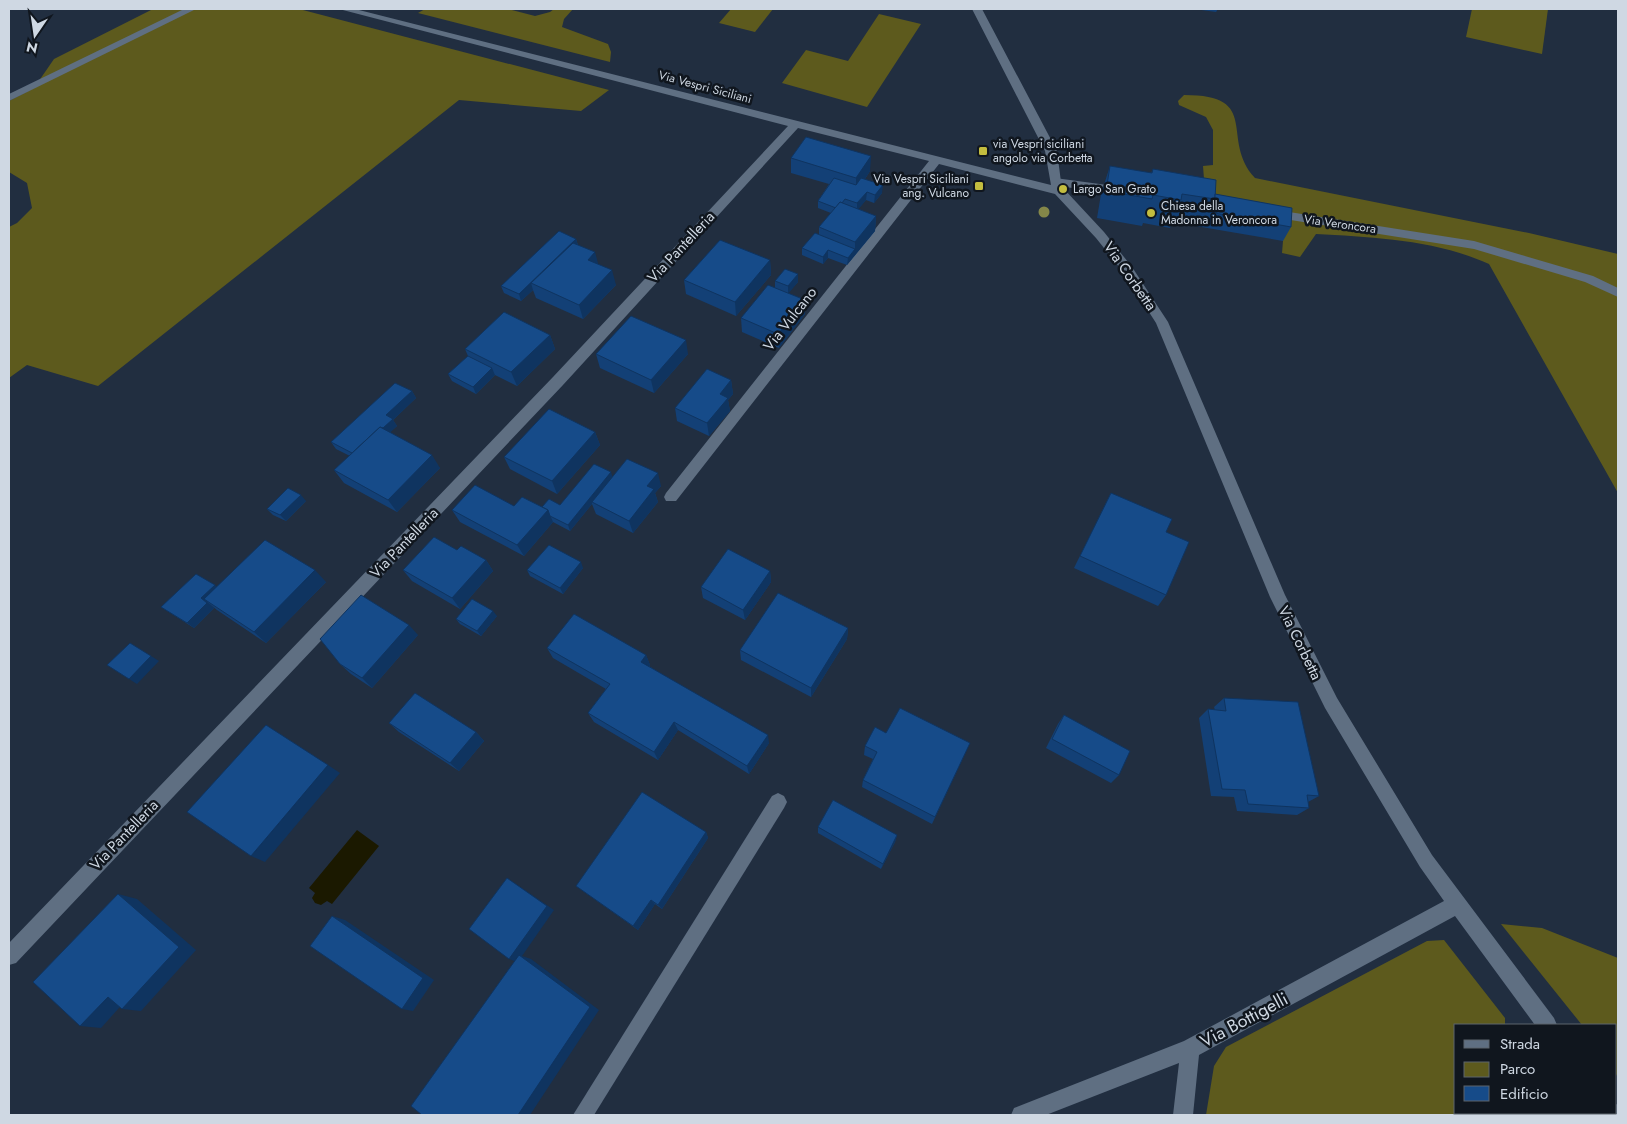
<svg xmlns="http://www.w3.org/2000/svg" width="1627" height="1124" viewBox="0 0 1627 1124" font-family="Jost,sans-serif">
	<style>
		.green { fill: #5d5a1d }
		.water { fill: #1b1900 }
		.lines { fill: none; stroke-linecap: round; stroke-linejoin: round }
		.service { fill: #5f6f82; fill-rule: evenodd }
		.minor { fill: #5f6f82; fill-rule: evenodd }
		.tree { fill: #848749 }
		.wall { fill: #134076 }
		.shaded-wall { fill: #0f3460 }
		.building { fill: #164b89; stroke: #0f3460 }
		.poi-dot { fill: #c3bd3f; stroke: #10161e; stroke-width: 2 }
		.labels { text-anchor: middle; stroke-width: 5; stroke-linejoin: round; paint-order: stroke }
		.far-street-label { font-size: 12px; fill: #cfd8e3; stroke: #10161e }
		.far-poi-label { font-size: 12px; fill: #cfd8e3; stroke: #10161e; text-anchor: start }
		.street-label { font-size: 15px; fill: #cfd8e3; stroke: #10161e }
		.near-street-label { font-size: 18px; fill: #cfd8e3; stroke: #10161e }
	</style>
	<rect width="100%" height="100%" fill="#212e40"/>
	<g class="green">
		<path d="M153,9H299L609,90L581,111L459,100L98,386L27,365L9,378V227L17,223L32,208L27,183L9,172V101L34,88L54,59Z"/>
		<path d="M425,9H508L535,16L550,12L554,9H573L564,19L562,27L608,44L611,52L610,62L418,13Z"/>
		<path d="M731,9H773L755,32L719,23Z"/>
		<path d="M1472,9H1548L1542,54L1466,37Z"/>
		<path d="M879,14L921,24L867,107L782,83L806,50L848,61Z"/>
		<path d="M1184,95C1263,95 1219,139 1255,178L1529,233L1618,254V493L1489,264C1436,240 1373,237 1316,234L1300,257L1282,253L1283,241L1210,194L1204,179L1203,166L1213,165V130L1206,117L1179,105L1178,101Z"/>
		<path d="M1501,924L1542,928L1618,958V1078L1616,1074V1025H1582Z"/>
		<path d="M1444,940L1505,1018V1025H1456V1113H1506V1115H1206L1214,1066L1226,1047L1427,941Z"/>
	</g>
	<path class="water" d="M357,830L379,846L332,904L327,901L321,905L315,903L312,898L315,893L309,888Z"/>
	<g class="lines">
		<g class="service">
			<path d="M184,9H196L9,101V94Z"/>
			<path d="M1055,178L1122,187L1128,191L1122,195L1051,185V179Z"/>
			<path d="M1270,209L1474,241L1593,276L1618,288V297L1585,282L1474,249L1266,216V210Z"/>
		</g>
		<g class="minor">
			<path d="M339,9H355L1051,185L1045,151L972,9H982L1057,151L1061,182L1064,189L1104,232L1132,267L1168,322L1285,595L1337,698L1432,855L1554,1018L1557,1025H1535L1455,916L1199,1055L1193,1115H1173L1179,1063L1046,1115H1011L1014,1108L1184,1041L1444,901L1420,867L1325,708L1270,597L1156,323L1124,273L1096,238L1055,194L939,164L676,501H666L664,497L666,493L929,161L798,128L563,385L16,963L9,965V943L553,377L788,126Z"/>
			<path d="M778,793L784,796L787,802L784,808L594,1115H573L772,796Z"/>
			<path d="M1616,1104L1618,1105V1115H1604L1603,1113H1616Z"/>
		</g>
	</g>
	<circle class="tree" cx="1044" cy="212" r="5.5"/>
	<g class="wall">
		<path d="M1194,9H1218L1216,12Z"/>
		<path d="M791,158L870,171L865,179L882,193L874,203L866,200L858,209L876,216L875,231L847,265L828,258L823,264L802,255V248L819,234V227L831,213L818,208V201L829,184L791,173Z"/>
		<path d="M1110,166L1151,173L1153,169L1215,194L1291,227L1283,241L1172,222L1170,228L1143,223L1142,226L1097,218L1101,194Z"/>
		<path d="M576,239L578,245L598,264L616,285L583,319L536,298L533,290L521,301L504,293L501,286Z"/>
		<path d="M770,260L771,275L736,316L686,294L684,280Z"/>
		<path d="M798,274V282L788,293L805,300V314L779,348L742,332L741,318L775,288V281Z"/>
		<path d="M550,335L555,349L517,386L495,375L476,394L452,381L448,374L468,356L465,349Z"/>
		<path d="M596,354H688L654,393L600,368Z"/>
		<path d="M731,380L733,394L728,400L730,411L709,436L677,421L675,408Z"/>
		<path d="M412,391L416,398L393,420L397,426L390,432L440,468L397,512L344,483L334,470L350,456L336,449L331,442Z"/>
		<path d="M595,432L600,445L557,494L510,469L504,457Z"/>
		<path d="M612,477L661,486L655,493L658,502L633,533L596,514L592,504L570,531L553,522L524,556L460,522L452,510L514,506L542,507L560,505Z"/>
		<path d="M1111,493L1166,532V595L1158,606L1074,568Z"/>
		<path d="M306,501L286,521L273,515L267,509Z"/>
		<path d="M486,560L493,571L460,609L412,581L403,570Z"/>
		<path d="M583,568L563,594L530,576L527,570Z"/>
		<path d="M770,571L771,582L745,620L703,598L701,587Z"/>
		<path d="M326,582L266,643L217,610L209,603L214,608L194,628L161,607L217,587Z"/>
		<path d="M497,616L481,636L460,624L456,619Z"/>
		<path d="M848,628L847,639L811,697L741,660L740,650Z"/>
		<path d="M418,635L372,688L351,674L340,664Z"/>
		<path d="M547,648L646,655L650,665L649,666L769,743L749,774L678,730L658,760L594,722L588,713L606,689L553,658Z"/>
		<path d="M1224,698L1319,796L1308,802L1309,808L1297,815L1237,811L1234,797L1211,796L1199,718L1208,709L1215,710L1214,707Z"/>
		<path d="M1064,715L1119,775L1111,783L1046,748L1058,724Z"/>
		<path d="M389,723L476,732L484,741L459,771L399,732Z"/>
		<path d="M886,733L970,743L932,824L862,787L863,780L873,759L864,755L865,746Z"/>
		<path d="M818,827L897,835L895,842L881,869L818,833Z"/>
		<path d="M706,832L708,838L662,909L655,904L638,930L576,886Z"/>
	</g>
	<g class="shaded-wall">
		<path d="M871,156L870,171L856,193V178Z"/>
		<path d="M883,185L882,193L874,203L875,195Z"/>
		<path d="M867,192L866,200L857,211V203Z"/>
		<path d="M876,216L875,231L847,265L848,258L855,249V242Z"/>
		<path d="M576,239L578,246L531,283L533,290L521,301L519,294Z"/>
		<path d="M828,250V258L823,264V257Z"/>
		<path d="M595,252L599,267L588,260Z"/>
		<path d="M770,260L771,275L736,316L735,302Z"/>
		<path d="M612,270L616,285L583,319L579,305Z"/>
		<path d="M798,274V282L788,294V286Z"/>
		<path d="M805,300V314L779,348L778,334Z"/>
		<path d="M550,335L555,349L517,386L511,372Z"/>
		<path d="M686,340L688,354L654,393L651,380Z"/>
		<path d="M492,368L495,375L476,394L473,387Z"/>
		<path d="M731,380L733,394L728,400L730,411L709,436L707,423L720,394Z"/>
		<path d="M412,391L416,398L393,420L397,426L374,448L386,415Z"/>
		<path d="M595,432L600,445L557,494L552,481Z"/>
		<path d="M432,455L440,468L397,512L388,500Z"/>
		<path d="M611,472L613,479L592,502V504L570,531L568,525Z"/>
		<path d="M658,473L661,486L655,493L658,502L633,533L629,521L647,486Z"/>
		<path d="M301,495L306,501L286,521L280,515Z"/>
		<path d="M548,510L553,522L524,556L517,545Z"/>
		<path d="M486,560L493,571L460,609L452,598Z"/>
		<path d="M581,562L583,568L563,594L560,588Z"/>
		<path d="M315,570L326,582L266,643L254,632Z"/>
		<path d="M770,571L771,582L745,620L743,610Z"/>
		<path d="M215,585L221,591L204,599L214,608L194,628L187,623L201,598Z"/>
		<path d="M493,611L497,616L481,636L477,631Z"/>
		<path d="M409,625L418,635L372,688L362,678Z"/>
		<path d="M848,628L847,639L811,697V688Z"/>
		<path d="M646,655L650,665L645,672L641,662Z"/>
		<path d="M151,656L159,661L137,684L129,679Z"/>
		<path d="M674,722L678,730L658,760L654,752Z"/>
		<path d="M476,732L484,741L459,771L450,763Z"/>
		<path d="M768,735L769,743L749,774L747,766Z"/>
		<path d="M328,765L340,773L265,862L251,856Z"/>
		<path d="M706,832L708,838L662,909L658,905Z"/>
		<path d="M897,835L895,842L881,869L883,864Z"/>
		<path d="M507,878L554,910L522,956L531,959L599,1010L530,1115H518L517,962L509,959Z"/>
		<path d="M118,894L137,899L196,950L141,1011L122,1009Z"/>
		<path d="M651,900L655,904L638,930L633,926Z"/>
		<path d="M332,916L345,920L434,980L413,1011L402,1009Z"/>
		<path d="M108,997L127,999L101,1028L80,1026Z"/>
	</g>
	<g class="building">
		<path d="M806,137L871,156L856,178L791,158Z"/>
		<path d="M1110,166L1152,173L1153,169L1216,180L1215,199L1182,194L1181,200L1153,195L1152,199L1106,191Z"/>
		<path d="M834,178L856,185L861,178L883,185L875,195L867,192L857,203L845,199L842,203L840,202L836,208L818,201Z"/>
		<path d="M1215,194L1292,208L1291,227L1209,212L1215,199Z"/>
		<path d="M840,202L876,216L855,242L819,227Z"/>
		<path d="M559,231L576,239L519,294L501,286Z"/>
		<path d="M815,233L855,249L848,258L828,250L823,257L802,248Z"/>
		<path d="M720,240L770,260L735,302L684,280Z"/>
		<path d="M573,243L595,252L588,260L612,270L579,305L531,283Z"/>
		<path d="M785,269L798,274L788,286L775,281Z"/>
		<path d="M768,285L805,300L778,334L741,318Z"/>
		<path d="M504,312L550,335L511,372L465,349Z"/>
		<path d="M631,316L686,340L651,380L596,354Z"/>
		<path d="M468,356L492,368L473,387L448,374Z"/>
		<path d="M707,369L731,380L720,394L728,398L707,423L675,408Z"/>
		<path d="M395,383L412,391L386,415L393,419L383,428L380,427L352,453L331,442Z"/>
		<path d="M549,409L595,432L552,481L504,457Z"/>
		<path d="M380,427L432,455L388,500L334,470Z"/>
		<path d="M627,459L658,473L647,486L654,489L629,521L592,502Z"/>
		<path d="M594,464L611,472L568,525L550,516L548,510L542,507L549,499L560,505Z"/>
		<path d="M475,485L514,506L522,497L548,510L517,545L452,510Z"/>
		<path d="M288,488L301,495L280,515L267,509Z"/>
		<path d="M1111,493L1172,519L1166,532L1189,542L1166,595L1080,556Z"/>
		<path d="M434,537L457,550L461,546L486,560L452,598L403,570Z"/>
		<path d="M265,540L315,570L254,632L204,599Z"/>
		<path d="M549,545L581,562L560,588L527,570Z"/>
		<path d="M728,549L770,571L743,610L701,587Z"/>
		<path d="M196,574L215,585L201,598L207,603L187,623L161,607Z"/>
		<path d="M778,593L848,628L811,688L740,650Z"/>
		<path d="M361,595L409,625L362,678L340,664L320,639Z"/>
		<path d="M472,599L493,611L477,631L456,619Z"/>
		<path d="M574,614L646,655L641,662L768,735L747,766L674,722L654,752L588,713L610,684L547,648Z"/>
		<path d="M130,643L151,656L129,679L107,665Z"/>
		<path d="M415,693L476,732L450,763L389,723Z"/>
		<path d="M1224,698L1298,702L1319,796L1307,795L1309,808L1248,804L1245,790L1222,789L1208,709L1226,711Z"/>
		<path d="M900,708L970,743L935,817L863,780L877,752L865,746L875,727L886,733Z"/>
		<path d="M1064,715L1130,751L1119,775L1052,739Z"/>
		<path d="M266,725L328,765L251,856L187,812Z"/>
		<path d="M642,792L706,832L658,905L651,900L633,926L576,886Z"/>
		<path d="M833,800L897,835L883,864L818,827Z"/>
		<path d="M507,878L547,906L509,959L469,929Z"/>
		<path d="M118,894L179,947L122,1009L108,997L80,1026L33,982Z"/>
		<path d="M332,916L423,978L402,1009L310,946Z"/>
		<path d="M519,955L590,1007L518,1115H422L411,1106Z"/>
	</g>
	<g class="poi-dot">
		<rect x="978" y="146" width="10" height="10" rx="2.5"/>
		<rect x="974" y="181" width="10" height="10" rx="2.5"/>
		<circle cx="1063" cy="189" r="5"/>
		<circle cx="1151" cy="213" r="5"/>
	</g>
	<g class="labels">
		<g class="far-street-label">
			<text transform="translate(705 87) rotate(15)" y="4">Via Vespri Siciliani</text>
			<text transform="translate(1340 224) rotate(8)" y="4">Via Veroncora</text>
		</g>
		<g class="far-poi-label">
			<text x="993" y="148">via Vespri siciliani<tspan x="993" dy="14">angolo via Corbetta</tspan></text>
			<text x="969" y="183" text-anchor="end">Via Vespri Siciliani<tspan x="969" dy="14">ang. Vulcano</tspan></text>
			<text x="1073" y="193">Largo San Grato</text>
			<text x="1161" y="210">Chiesa della<tspan x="1161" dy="14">Madonna in Veroncora</tspan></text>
		</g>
		<g class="street-label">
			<text transform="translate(681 247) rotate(-47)" y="5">Via Pantelleria</text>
			<text transform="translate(1130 276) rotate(55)" y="5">Via Corbetta</text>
			<text transform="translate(790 319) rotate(-52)" y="5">Via Vulcano</text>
			<text transform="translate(404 543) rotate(-46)" y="5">Via Pantelleria</text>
			<text transform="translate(1300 643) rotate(64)" y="5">Via Corbetta</text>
			<text transform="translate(124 835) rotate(-46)" y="5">Via Pantelleria</text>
		</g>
		<g class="near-street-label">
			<text transform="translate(1244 1020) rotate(-28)" y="6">Via Bottigelli</text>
		</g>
	</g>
	<rect width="1627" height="1124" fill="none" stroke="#cfd8e3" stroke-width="20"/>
	<rect x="1454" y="1024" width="162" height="90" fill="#10161e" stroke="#5c646d"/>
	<rect x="1464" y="1040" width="25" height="8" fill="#5f6f82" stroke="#5c646d"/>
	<text x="1500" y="1049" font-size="15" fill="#cfd8e3">Strada</text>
	<rect x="1464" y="1062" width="25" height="15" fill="#5d5a1d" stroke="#5c646d"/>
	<text x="1500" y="1074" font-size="15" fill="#cfd8e3">Parco</text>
	<rect x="1464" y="1086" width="25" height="15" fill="#164b89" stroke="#5c646d"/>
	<text x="1500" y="1099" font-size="15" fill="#cfd8e3">Edificio</text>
	<g transform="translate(35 35) rotate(193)" stroke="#10161e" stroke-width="4" paint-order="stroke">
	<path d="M0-4L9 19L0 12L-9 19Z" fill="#cfd8e3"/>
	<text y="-8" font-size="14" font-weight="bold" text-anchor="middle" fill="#cfd8e3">N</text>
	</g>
</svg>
